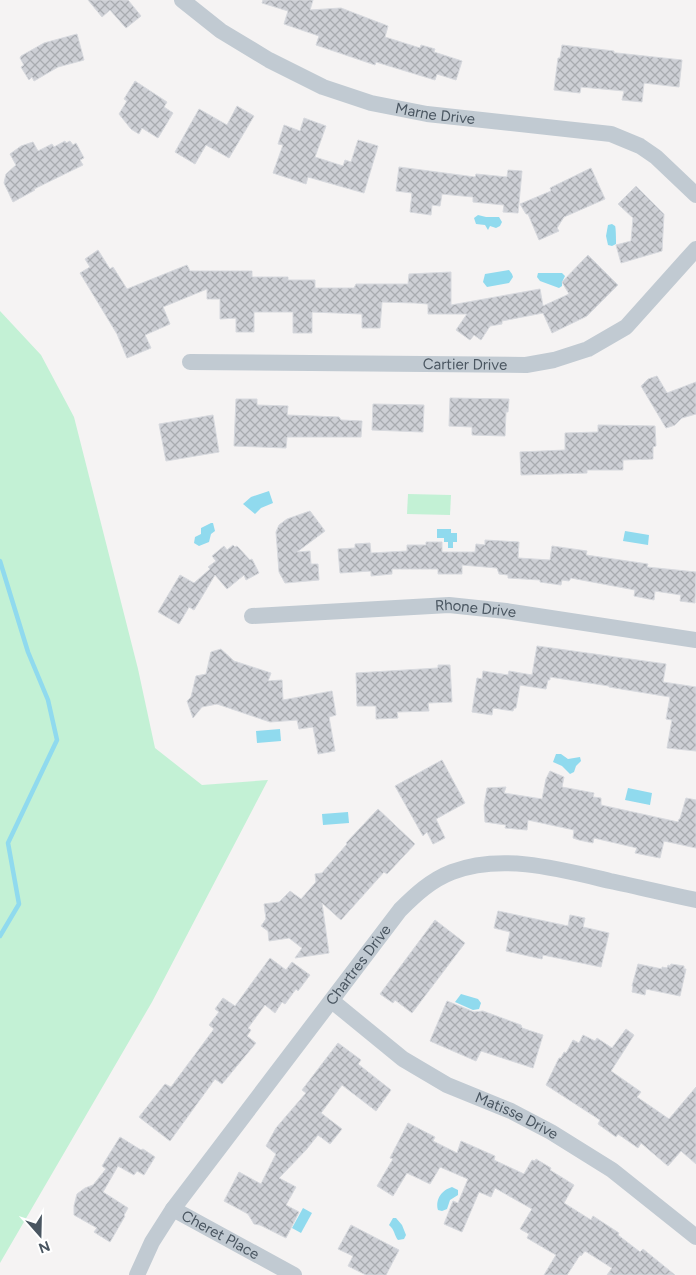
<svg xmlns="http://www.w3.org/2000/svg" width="696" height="1275" viewBox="0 0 696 1275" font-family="Figtree,sans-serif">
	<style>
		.grass { fill: #c3f1d5 }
		.water { fill: #90daee }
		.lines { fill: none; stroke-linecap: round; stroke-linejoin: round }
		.stream { stroke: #90daee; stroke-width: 4.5 }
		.building { fill: url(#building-cross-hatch); stroke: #d7d9de }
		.street { stroke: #c1cad2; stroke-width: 16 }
		.labels { text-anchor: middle; stroke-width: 5; stroke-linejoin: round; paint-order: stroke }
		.street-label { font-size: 15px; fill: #4a5661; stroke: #fff }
	</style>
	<defs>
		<pattern id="building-cross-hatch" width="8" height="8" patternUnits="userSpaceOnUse" patternTransform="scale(1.25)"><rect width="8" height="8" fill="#cdcfd5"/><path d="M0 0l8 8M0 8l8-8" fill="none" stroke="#a8abb0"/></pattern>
	</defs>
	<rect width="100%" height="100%" fill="#f5f3f3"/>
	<g class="grass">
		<path d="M0,311L41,355L74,417L138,669L155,748L202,785L268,780L152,1002L0,1263Z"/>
		<path d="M408,494L451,495L450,515L407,514Z"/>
	</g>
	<g class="water">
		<path d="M478,215L486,217H499L502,222L500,226L496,228L490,226L488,230L485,225L476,224L474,218Z"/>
		<path d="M612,224L615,226C616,227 616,243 616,244L612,246L608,245L606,236L608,225Z"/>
		<path d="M509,270L512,274L513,277L509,283L487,287L483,282L485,274Z"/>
		<path d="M538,273H562L565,276L562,282V286L559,288L540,281L537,277Z"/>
		<path d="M269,491L273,503L261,508L255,514L243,504L251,497Z"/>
		<path d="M211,523H213L215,531L211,534L209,542L199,546L194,543L195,537L201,534V528Z"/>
		<path d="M437,529H451V533H457V542H453V548H448V542H444V538H437Z"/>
		<path d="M625,531L649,535L648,545L623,541Z"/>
		<path d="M280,729L281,741L257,743L256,731Z"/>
		<path d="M556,754H561L568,759L580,757L581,761L576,766L574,772L570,774L562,766L553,762Z"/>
		<path d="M628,788L652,793L650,805L625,800Z"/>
		<path d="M348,812L349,823L323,825L322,814Z"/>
		<path d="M461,994L478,999L481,1003L479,1009L473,1010L455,1002Z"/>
		<path d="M452,1187L458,1190V1195L450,1200L447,1209L442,1211L438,1210C435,1199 442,1190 452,1187Z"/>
		<path d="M303,1208L312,1213L301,1233L292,1228Z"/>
		<path d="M393,1218H396L402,1225L406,1235L404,1239L398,1240C394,1235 395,1230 389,1225Z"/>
	</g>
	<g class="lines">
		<path class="stream" d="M0,561L28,652L48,700L57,740L8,843L19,904L0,936"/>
	</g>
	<g class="building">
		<path d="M88,0H128L141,16L126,28L110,10L102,17Z"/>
		<path d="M263,0H313L310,10L341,8L388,26L385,37L420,48L421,45L435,49L434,52L462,61L456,80L437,74L435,80L376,62L375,65L316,45L319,36L284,24L288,11L262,3Z"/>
		<path d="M77,34L84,60L58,67L34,81L32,77L29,80L21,67L24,65L20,58L21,56L44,43Z"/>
		<path d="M562,45L614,51V53H617L682,60L679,87L644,83L642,102L622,100L624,91L581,87L580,93L554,90L558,58H560Z"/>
		<path d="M135,81L167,102L164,107L173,113L158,138L142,128L139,134L131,129L119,114L127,101L124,99Z"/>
		<path d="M237,106L254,116L229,158L206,145L195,164L175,152L199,109L227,125Z"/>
		<path d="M304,118L326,126L315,157L343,166L345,160L351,162L358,140L378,146L364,193L308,177L306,184L273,173L283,145L278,144L284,125L300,131Z"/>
		<path d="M65,141L66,143L70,141L73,145L76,143L84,158L80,160L83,165L34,189L35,190L13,202L4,183L6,174L16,165L10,154L21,146L33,142L38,151L52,144L54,147Z"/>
		<path d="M399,167L475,177L476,174L507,177L508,170L522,171L518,213L503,212L504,205L473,202V197L442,194L440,206L432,205L431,215L410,212L412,193L396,191Z"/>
		<path d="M591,168L605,199L564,217L557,228L559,231L539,240L528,214H526L520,204L551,191L550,188Z"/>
		<path d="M636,186L664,214L662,251L621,263L616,245L631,241L633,218L618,204Z"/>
		<path d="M98,250L110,269L113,267L127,289L187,265L190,271H252V277H288V280H315V288H354L356,284H408L409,274L451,272V305L540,289L543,306L569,294L562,282L588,255L618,285L587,316L552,333L543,313L502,321V324L490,326L481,340L474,335L470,340L456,330L467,314H428V304L415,303L382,302L380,328H362V314L312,312V333H293V312H254V332H236V318L220,319V299H207V289L163,307L170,324L145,335L151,348L127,358L117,334L80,273L90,267L85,259Z"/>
		<path d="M657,376L667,393L696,382V414L682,418L675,425L666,428L641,386L648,379Z"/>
		<path d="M450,398L509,399L508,412H506L505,436L472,435V427L449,426Z"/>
		<path d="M236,399H257V405L288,406L287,415L339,417L341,420L362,421L361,437H287L286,448L234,446Z"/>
		<path d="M373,404L424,405L423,432L372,430Z"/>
		<path d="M213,415L219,452L166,461L159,424Z"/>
		<path d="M598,425L655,426L656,446L653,447V459L623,460V470H587V473L521,475L520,452L565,450V433L598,432Z"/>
		<path d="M310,511L325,531L297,552L310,551L311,564H318L319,580L285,583L279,572L276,532L279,525L287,519Z"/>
		<path d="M485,540L519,542L518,558L550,560L552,546L587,551L586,555L648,564L647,567L696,572L695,603L680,601L681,595L655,591L654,600L634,596L635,590L571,578L569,581L562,580L561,585L540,582V580L508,578V575L499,574L497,568L462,565V574H438V569H392V574L371,576V571L340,573L338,549L355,548V544L370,543L371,553L407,551V545H426V542H442V552H475L476,544L485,545Z"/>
		<path d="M233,545L235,547L237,546L250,560L252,559L259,573L246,580L244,575L227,589L215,575L194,610L189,607L179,624L158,612L180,575L194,583L210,569L208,567L216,561L212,556L224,546L227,550Z"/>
		<path d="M537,646L666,664L663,682L696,687V751L667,748L672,720L666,719L670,697L609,687V686L550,677V680H548L546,689L520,685L516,708H514L513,711L493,708L492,715L472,712L477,678L482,679L483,671L508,675L509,671L532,675Z"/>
		<path d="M221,649L234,661L271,673L268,681L282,680L283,700L332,691L336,715L329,717L335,751L318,754L313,727L299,729L297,720L270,722L217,704L202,707L193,718L187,701L191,697L196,676L206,674L211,652Z"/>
		<path d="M438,665H450L452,702L428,703L429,711L397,712L398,718L376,719V706H357L356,673L438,668Z"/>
		<path d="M442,760L465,803L436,819L445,838L433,844L427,832L423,836L395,786Z"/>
		<path d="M550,771L564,777L562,787L594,793L593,797L601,798V805L678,822L679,819H680L686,798L696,800V848L664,841L660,858L635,853L637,848L594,838L593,843L579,840L573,838L574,830L528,820L527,830L505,828L506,825L485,822L484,806L487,788L506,787L504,793L542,799L546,779Z"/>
		<path d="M378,809L415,844L387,874L384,872L341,920L322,903L329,953L295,958L302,948L289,938L269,941L268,931L261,926L266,919L264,904L279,902L290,891L301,899L316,882L315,874L322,873L347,844L346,843Z"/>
		<path d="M498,911L568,926L570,915L585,918L583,927L609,933L601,967L543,955L542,959L506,951L510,932L494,928Z"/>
		<path d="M435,920L465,943L412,1013L395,1000L393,1003L380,994Z"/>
		<path d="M270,958L286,970L292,962L310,975L298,991L296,989L285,1004L282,1002L275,1013L265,1005L248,1028L251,1030L247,1036L256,1043L222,1084L215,1079L170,1141L139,1117L165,1084L171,1087L214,1029L209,1025L219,1012L215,1009L223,998L235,1006Z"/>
		<path d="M638,964L662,969V967L667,968L668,965L670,966L671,964L684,966V969H686L680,996L646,989L645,995L632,992L633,986H632Z"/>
		<path d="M447,1001L474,1012L483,1011L521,1025L522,1028L543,1035L533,1068L481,1051L476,1061L430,1041Z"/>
		<path d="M626,1029L634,1035L611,1071L641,1092L637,1097L669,1119L696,1087V1164L681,1151L668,1166L641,1143L638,1148L618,1134L616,1137L598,1124L600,1120L546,1085L559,1058H561L564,1052L566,1053L573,1040L579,1043L583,1035L595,1041L597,1038L612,1048Z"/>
		<path d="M338,1043L361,1060L358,1064L391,1090L376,1111L342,1085L321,1113L342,1129L330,1144L318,1135L306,1150L279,1178L296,1187L286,1205L299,1212L286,1238L260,1225L254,1224L248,1214L224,1201L239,1172L261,1184L276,1154L266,1146L276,1128L306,1093L302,1090Z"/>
		<path d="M408,1123L435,1137L433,1141L457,1153L461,1141L495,1156L494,1160L524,1174L532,1160L535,1161L536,1159L551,1168L550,1170L574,1185L564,1203L591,1220L593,1216L619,1233L618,1235L640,1252L643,1249L675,1275H607L612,1268L585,1251L581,1256L580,1255L567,1275H544L556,1255L527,1238L529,1234L520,1229L532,1209L495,1188L491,1197L479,1192L462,1232L444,1224L453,1201L458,1203L468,1179L440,1167L430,1184L407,1173L393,1196L377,1186L393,1159L390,1158Z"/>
		<path d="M120,1137L141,1150L143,1149L155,1157L144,1175L137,1171L134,1175L118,1166L103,1192L128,1208L124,1215L125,1216L110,1242L94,1232L97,1228L74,1215V1206L77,1194L85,1188L93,1185L106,1169L102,1166Z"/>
		<path d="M351,1225L399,1250L386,1275H366L348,1266L353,1256L338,1249Z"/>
	</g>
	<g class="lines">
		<g class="street">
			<path id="s1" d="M182,0L221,31L269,60L323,87L371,103L427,114L611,134L640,146L656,157L696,195"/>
			<path id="s2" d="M190,362L526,365L554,360L588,349L626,327L696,249"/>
			<path id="s3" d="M252,616L449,605L506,611L696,640"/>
			<path id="s4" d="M332,1001L403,1059L447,1085L511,1111L551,1132L612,1170L696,1237"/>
			<path id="s5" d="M173,1209L294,1275"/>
			<path id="s6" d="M137,1275L152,1242L173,1209L400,910C415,895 431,880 452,872C502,853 560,869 610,881C639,887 667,894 696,900"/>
		</g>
	</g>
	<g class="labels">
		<g class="street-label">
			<text dy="5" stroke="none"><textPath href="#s1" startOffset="282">Marne Drive</textPath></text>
			<text dy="5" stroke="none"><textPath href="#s2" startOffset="275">Cartier Drive</textPath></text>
			<text dy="5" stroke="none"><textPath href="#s3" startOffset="224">Rhone Drive</textPath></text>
			<text dy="5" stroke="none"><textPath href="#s6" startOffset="382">Chartres Drive</textPath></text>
			<text dy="5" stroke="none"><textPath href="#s4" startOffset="219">Matisse Drive</textPath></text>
			<text dy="5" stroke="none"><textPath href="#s5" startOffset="54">Cheret Place</textPath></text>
		</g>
	</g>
	<g transform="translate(40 1235) rotate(160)" stroke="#ffffff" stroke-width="4" paint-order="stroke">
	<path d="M0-4L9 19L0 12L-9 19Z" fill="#4a5661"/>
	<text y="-8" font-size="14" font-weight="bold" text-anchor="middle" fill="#4a5661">N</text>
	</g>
</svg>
